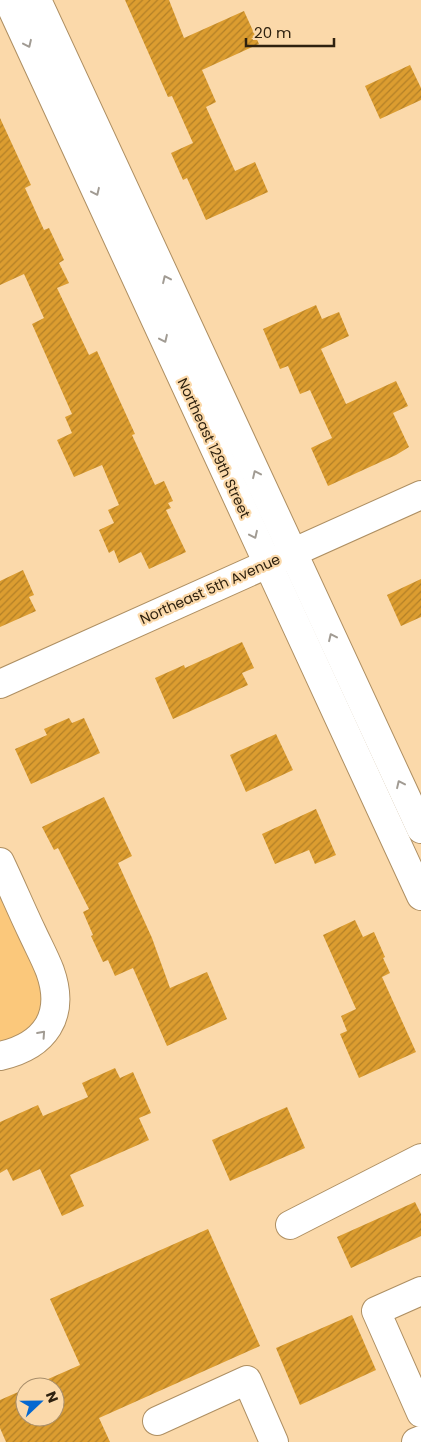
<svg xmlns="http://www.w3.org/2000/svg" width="421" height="1442" viewBox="0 0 421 1442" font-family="Poppins,sans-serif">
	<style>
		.grass { fill: #fbc87b }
		.building { fill: url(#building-hatch) }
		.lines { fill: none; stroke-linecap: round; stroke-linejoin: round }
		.minor-casing { stroke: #ae8f62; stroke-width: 30 }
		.major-casing { stroke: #ae8f62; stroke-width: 30 }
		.minor { stroke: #fff; stroke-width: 28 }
		.major { stroke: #fff; stroke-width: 28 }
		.oneway { stroke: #a19b93 }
		.labels { text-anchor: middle; stroke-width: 4.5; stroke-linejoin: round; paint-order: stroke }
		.street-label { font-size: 14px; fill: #2e210f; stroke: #fbd9aa }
	</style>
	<defs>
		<pattern id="building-hatch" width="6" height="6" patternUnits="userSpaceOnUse" patternTransform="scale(1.25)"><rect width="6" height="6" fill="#dc9d30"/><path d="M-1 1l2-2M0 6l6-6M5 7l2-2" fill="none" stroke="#b38027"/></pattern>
	</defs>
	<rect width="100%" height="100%" fill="#fbd9aa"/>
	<path class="grass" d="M0,880L41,972L42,1012L28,1032L0,1043Z"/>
	<g class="building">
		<path d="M125,0H169L184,38L244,11L259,44L202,70L216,102L206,107L235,171L255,162L268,192L206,220L187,178L183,180L171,153L193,143L172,96L168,97Z"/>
		<path d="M410,65L421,88V100L380,119L365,86Z"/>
		<path d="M0,118L31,185L25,188L44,230L49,228L64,260L59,263L69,283L57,288L89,355L97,351L135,434L132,435L155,485L164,481L173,501L168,503L171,508L166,510L186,552L149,569L141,552L119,563L114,550L109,553L99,530L114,523L108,510L119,505L102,465L74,477L57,440L72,433L65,417L72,414L32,324L44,318L24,274L0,285Z"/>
		<path d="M316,305L322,319L339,312L349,336L321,349L346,404L396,381L408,406L393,413L409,447L396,455L328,486L311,448L332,438L310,390L300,394L288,366L280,369L263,329Z"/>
		<path d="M23,570L34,595L29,597L36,611L0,627V581Z"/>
		<path d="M421,579V617L401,626L387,595Z"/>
		<path d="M242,642L254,668L242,673L248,685L173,719L155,678L184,665L185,668Z"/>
		<path d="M69,718L72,723L84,718L100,753L31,784L15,749L47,735L44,729Z"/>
		<path d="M276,734L293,770L246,792L230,755Z"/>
		<path d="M104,797L132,856L118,863L152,938L170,988L207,972L227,1019L167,1046L133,968L115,976L108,960L103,962L91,936L93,935L83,912L89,909L58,848L54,850L42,827Z"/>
		<path d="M316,809L336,855L315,864L309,850L275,864L262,834Z"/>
		<path d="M355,920L363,937L374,932L385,957L383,958L390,973L382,977L416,1052L359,1078L340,1034L347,1031L341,1016L356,1009L323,935Z"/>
		<path d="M115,1068L120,1078L133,1072L151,1113L139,1118L149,1140L70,1175L84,1206L62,1216L40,1169L13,1181L7,1169L0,1173V1122L38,1105L43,1116L88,1097L82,1083Z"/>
		<path d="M287,1107L305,1148L230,1181L212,1140Z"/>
		<path d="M415,1202L421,1214V1236L351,1268L337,1237Z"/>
		<path d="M208,1229L260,1346L99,1418L110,1442H6L0,1428V1400L25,1389V1417H55V1387H30L80,1365L50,1299Z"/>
		<path d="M352,1315L376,1370L300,1405L276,1348Z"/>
	</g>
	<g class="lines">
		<defs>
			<g id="minor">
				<path d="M8,0L421,896"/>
				<path d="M37,0L421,829"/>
				<path d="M0,684L421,495"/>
				<path d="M0,862C11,885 21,909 32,932C38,945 45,958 50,971C66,1016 45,1046 0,1056"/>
				<path d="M290,1225L421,1158"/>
				<path d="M421,1291L376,1311L421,1413"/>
				<path d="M157,1421L247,1380L274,1442"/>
			</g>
			<path id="major" d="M416,1442L421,1440"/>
		</defs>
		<use href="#minor" class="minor-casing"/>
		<use href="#major" class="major-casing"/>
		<use href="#minor" class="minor"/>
		<use href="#major" class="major"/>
	</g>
	<defs><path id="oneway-chevron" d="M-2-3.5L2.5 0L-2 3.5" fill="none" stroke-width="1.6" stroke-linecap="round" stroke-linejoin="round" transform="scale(1.25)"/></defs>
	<g class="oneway">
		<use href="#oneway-chevron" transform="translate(28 44) rotate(65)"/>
		<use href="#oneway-chevron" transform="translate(96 192) rotate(65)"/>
		<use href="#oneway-chevron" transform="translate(166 279) rotate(-115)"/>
		<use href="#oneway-chevron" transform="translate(164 339) rotate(65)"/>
		<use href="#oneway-chevron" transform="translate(256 474) rotate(-115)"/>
		<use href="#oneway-chevron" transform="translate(254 535) rotate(65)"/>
		<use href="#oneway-chevron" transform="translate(332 637) rotate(-115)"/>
		<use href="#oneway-chevron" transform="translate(400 784) rotate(-115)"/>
		<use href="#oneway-chevron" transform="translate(42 1034) rotate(-48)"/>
	</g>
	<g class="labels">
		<g class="street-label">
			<text transform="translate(214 448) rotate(65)" y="5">Northeast 129th Street</text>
			<text transform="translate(210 589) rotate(-24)" y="5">Northeast 5th Avenue</text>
		</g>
	</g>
	<g transform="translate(40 1402) rotate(68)"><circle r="24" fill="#fbd9aa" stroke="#a98f6c"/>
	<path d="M0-4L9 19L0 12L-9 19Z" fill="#0568d0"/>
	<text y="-8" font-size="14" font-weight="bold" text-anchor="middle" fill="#2e210f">N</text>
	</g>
	<path d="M246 38v8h88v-8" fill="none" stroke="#2e210f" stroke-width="2.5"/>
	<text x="254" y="38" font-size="15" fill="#2e210f" stroke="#fbd9aa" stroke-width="4" paint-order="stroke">20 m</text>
</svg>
